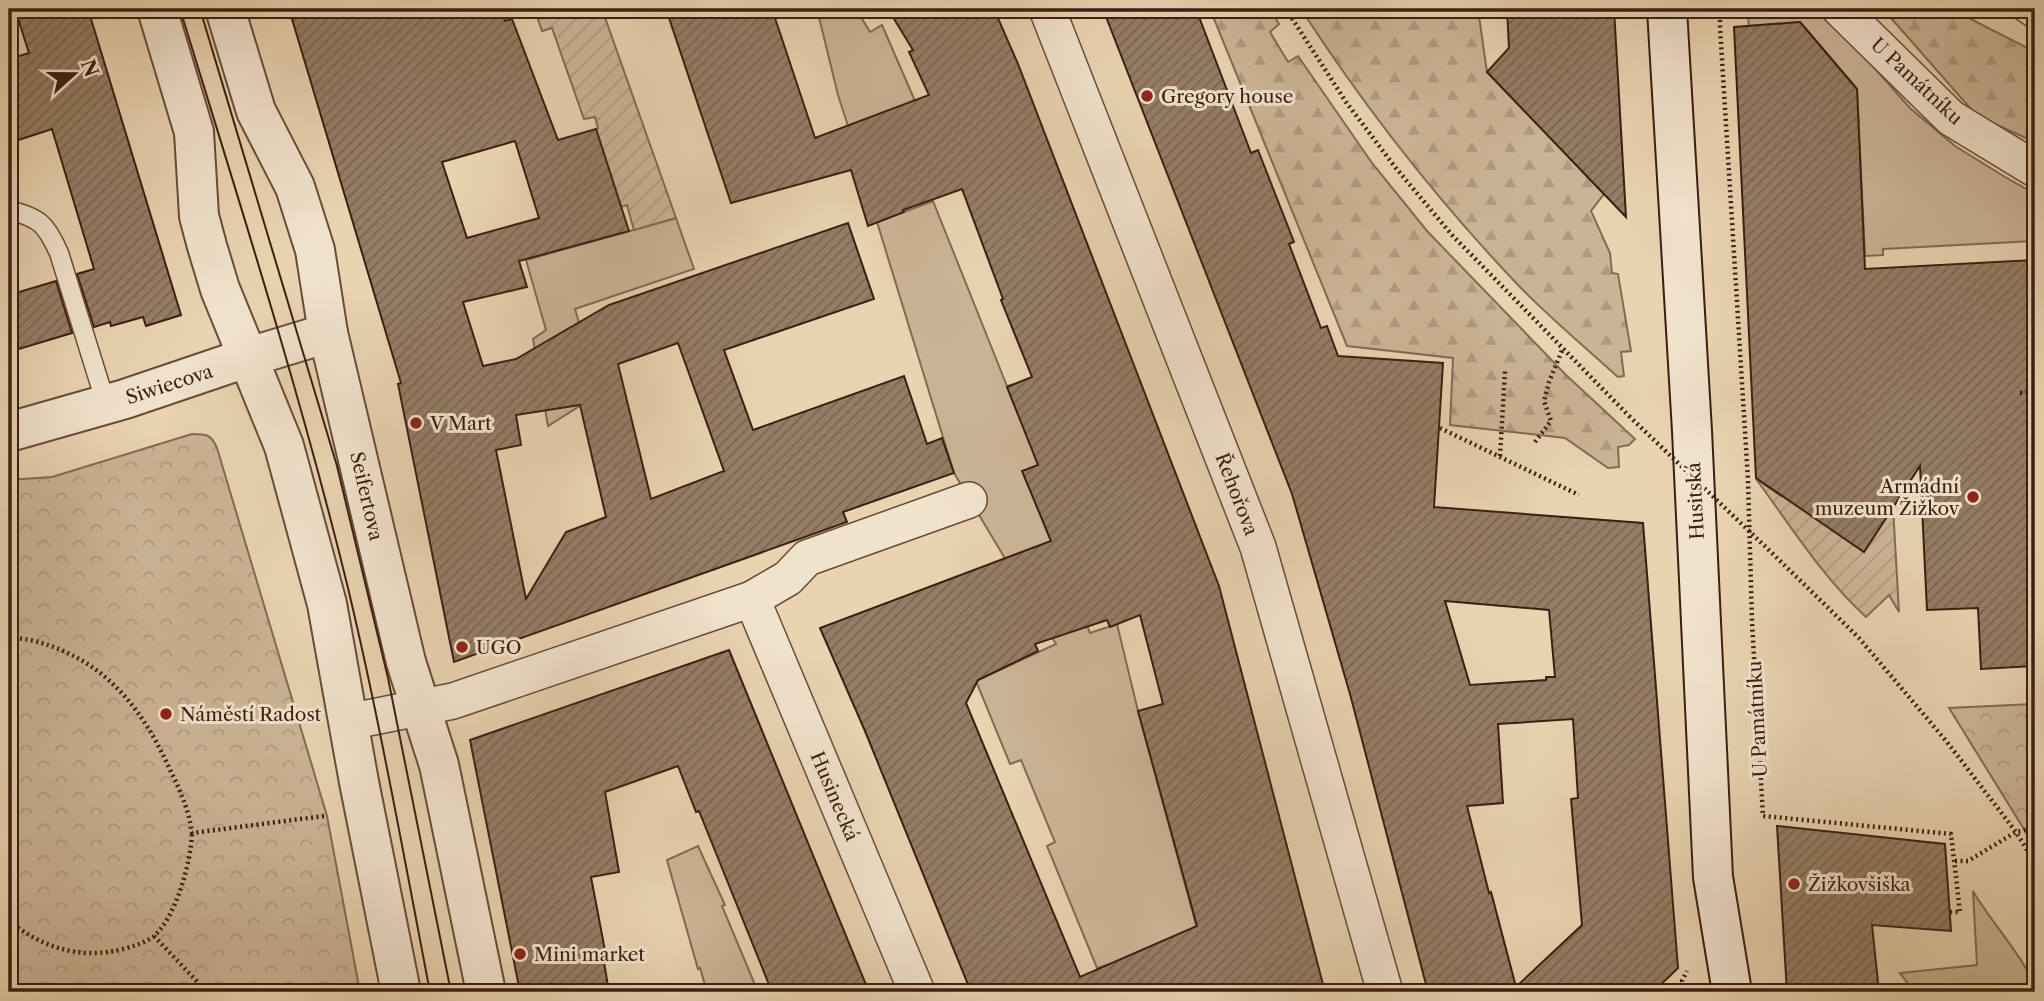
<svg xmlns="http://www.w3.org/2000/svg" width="2044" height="1001" viewBox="0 0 2044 1001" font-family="'Libre Caslon Text',serif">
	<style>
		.grass { fill: #cbb496; stroke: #836a54; stroke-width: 2 }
		.forest { fill: url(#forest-firs); stroke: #836a54; stroke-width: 2 }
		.park { fill: url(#park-crowns); stroke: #836a54; stroke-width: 2 }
		.garden { fill: url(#garden-furrows); stroke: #836a54; stroke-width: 2 }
		.building { fill: url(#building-hatch); stroke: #3b1f12; stroke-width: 2; fill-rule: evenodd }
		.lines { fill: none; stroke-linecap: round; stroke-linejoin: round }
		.service-casing { stroke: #664c3a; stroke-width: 21 }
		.minor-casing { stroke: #664c3a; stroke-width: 38 }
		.tertiary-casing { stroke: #664c3a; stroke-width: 42 }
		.secondary-casing { stroke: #3b1f12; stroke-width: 42 }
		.path { stroke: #3b1f12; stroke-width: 4.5; stroke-dasharray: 2 3.5; stroke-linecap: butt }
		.service { stroke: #f1e2cc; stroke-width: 18 }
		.minor { stroke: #f1e2cc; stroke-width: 35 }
		.tertiary { stroke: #f1e2cc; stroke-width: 38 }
		.secondary { stroke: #f1e2cc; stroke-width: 38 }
		.tram { stroke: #3b1f12; stroke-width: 2 }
		.path-bridge { stroke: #3b1f12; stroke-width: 4.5; stroke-dasharray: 2 3.5; stroke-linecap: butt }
		.poi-dot { fill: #8f2418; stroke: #f1e2cc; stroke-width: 2.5 }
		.labels { text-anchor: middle; stroke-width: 6; stroke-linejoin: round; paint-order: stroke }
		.street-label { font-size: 19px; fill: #3b1f12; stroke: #f1e2cc }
		.poi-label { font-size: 19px; fill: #3b1f12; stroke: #f1e2cc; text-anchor: start }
	</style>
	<defs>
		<pattern id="forest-firs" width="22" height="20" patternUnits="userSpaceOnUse" patternTransform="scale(1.75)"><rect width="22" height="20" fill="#cbb496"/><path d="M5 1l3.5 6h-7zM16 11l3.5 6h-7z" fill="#af9a80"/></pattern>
		<pattern id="park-crowns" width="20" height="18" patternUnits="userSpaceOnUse" patternTransform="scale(1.75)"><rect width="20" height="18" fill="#cbb496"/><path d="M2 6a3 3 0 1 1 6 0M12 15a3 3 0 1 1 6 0" fill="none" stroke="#af9a80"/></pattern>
		<pattern id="garden-furrows" width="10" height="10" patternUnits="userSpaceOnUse" patternTransform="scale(1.75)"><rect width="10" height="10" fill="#cbb496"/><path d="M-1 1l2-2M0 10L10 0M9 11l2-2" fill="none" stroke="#af9a80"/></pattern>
		<pattern id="building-hatch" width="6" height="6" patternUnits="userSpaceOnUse" patternTransform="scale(1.75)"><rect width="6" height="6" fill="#957d65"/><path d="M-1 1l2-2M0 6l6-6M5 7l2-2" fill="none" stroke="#7b6652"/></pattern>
	</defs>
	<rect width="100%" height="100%" fill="#e9d3b1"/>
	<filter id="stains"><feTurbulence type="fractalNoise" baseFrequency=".00286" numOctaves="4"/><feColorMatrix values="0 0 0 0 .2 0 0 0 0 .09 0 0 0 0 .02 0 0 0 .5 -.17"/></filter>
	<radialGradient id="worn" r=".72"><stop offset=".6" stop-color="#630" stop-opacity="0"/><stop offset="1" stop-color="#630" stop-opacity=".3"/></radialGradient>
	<g class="grass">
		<path d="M817,9H856L870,32L882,25L915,101L848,126L838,95Z"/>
		<path d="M1747,9H1822L1910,108L1955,146L2005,177L2035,194V241L1883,249V255L1865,256L1857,89L1800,22L1749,26Z"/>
		<path d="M933,201L1007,386L1018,383L1049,460L1061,562L1090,633L1117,624L1138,711L1205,958L1110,964L1097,968L1047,846L1055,842L1021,760L1010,764L976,681L1056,644L954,473L877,222Z"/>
		<path d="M676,218L694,269L575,309L600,393L548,426L533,339L546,330L526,260Z"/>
		<path d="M698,846L725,905L722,906L758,992H707L700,968L698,969L667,860Z"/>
		<path d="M1973,891C1986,916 2035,970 2035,992H1914L1900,973L1977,965Z"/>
	</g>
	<g class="forest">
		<path d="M1210,9H1270L1279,24L1270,32L1288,62L1298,56L1372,163L1427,231L1566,375L1635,439L1629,445L1618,447L1619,467L1608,468L1565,438L1450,425L1453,358L1347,346Z"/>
		<path d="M1301,9H1478L1487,72L1604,194L1591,211L1610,253L1612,273L1618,274L1631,351L1621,352L1624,376L1618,377C1585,347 1550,318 1519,286C1437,200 1365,108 1301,9Z"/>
		<path d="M1883,9H1954L1955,11L2035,52V142L1977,116Z"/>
	</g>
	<g class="park">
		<path d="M192,434C206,434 211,434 217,448L327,816L360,992H9V480L52,477Z"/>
		<path d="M2035,704V847L1949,708Z"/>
	</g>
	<g class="garden">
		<path d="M543,9H602L676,218L634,230L627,205L621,207L596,129L598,128L595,117L584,119L552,28L542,31L535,11Z"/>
		<path d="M1756,479L1781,496L1893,507L1899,612L1889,595L1866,617C1822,577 1791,526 1756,479Z"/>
	</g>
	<g class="building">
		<path d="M15,9H88L181,315L146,326L143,317L111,326L110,322L94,327L77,274L94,269L52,129L9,143V59L29,53Z"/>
		<path d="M289,9H501L505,21L512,19L558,140L596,129L629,231L519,261L527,287L463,302L483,366L516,359L609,305L848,223L874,299L724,350L753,430L904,376L927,444L942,438L954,473L843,512L847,522L454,662L398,384L401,383ZM515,141L539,218L467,238L442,162ZM678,343L724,471L651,499L618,364ZM580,405L606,517L566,532L526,599L496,450L521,445L516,415Z"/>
		<path d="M666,9H772L815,138L929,95L909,52L913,50L888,9H994L1018,64L1219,586L1325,992H971L865,731L820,628L1051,541L1022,471L1038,465L1007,387L1032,377L1001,300L1003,299L962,189L903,210L904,212L868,226L851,170L731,203ZM1140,615L1163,704L1138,711L1197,926L1080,977L966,703L978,680L1038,651L1035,644L1107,620L1110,627Z"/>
		<path d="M1103,9H1196L1251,153L1258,150L1294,242L1289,244L1321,328L1327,326L1338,356L1443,363L1434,507L1643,523L1678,968L1653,992H1428L1350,694L1292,494ZM1445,601L1549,610L1555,677H1546V680L1470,685ZM1573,719L1578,798L1571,799L1582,925L1516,987L1491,892L1489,893L1467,806L1503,803L1498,724Z"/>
		<path d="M1507,9H1614L1626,217L1487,72L1509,48Z"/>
		<path d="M1800,22L1857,89L1865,269L2035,260V666L1981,669L1978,608L1927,610L1920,466L1864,552L1756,478L1734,27Z"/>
		<path d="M56,281L72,333L9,352V295Z"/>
		<path d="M729,650L869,992H772L699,811L696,812L678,766L605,792L619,872L591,877L607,961L604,962L609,992H520L470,740Z"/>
		<path d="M1777,826L1945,844L1951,931L1872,925L1879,992H1787Z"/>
	</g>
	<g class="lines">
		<defs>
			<g id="service">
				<path d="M2019,9L2035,20"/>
				<path d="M9,210C40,218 46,224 59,253L106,404"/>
			</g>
			<g id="minor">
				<path d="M1047,9L1258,547L1385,992"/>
				<path d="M1840,9L1951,118L2035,169"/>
				<path d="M752,599L917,992"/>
				<path d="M348,722L453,701L752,599L788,578L807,558L969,500"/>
			</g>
			<g id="tertiary">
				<path d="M157,9L194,132L199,216L207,246L220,289L284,446L327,604L359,782L401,992"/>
				<path d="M225,9L256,111L295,187L315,250L328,333L406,662L439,765L486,992"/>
				<path d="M9,432L125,399L249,357L328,333"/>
			</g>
			<path id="secondary" d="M1667,9L1692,431L1713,877L1732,992"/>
		</defs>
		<use href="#service" class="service-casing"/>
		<use href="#minor" class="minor-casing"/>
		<use href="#tertiary" class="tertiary-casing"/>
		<use href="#secondary" class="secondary-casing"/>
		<g class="path">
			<path d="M1286,9L1346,102L1395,167L1452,235L1629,416"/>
			<path d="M1720,9V27L1748,480L1752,622L1763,816L1951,834L1960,912H1950"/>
			<path d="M2020,393L2035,392"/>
			<path d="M1440,428L1579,495"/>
			<path d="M1535,442L1551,421L1544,401L1549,382L1563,348"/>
			<path d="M1500,456L1505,371"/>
			<path d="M1772,553L1859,638L1947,742L2016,832L2035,863"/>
			<path d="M9,638C27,638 45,643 61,650C116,673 148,720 171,772C181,792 189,811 192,833L324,816"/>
			<path d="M1955,861H1968L2016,832L2035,828"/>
			<path d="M9,921C43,948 81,960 123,949C134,946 144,943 153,937C176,918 191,862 192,833"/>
			<path d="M154,936L207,992"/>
			<path d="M1686,992L1682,981L1687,971"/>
		</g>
		<use href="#service" class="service"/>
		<use href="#minor" class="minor"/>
		<use href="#tertiary" class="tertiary"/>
		<use href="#secondary" class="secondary"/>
		<g class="tram">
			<path d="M180,9C239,201 300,392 348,588C380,722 404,857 430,992"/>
			<path d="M200,9L337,466L388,678L451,992"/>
		</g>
		<path class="path-bridge" d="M1629,416L1772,553"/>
	</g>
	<g class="poi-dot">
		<circle cx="1147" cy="96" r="7"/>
		<circle cx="416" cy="423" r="7"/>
		<circle cx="1973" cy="497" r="7"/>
		<circle cx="462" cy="647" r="7"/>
		<circle cx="166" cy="714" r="7"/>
		<circle cx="1794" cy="884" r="7"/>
		<circle cx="520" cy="954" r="7"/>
	</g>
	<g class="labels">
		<g class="street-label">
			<text transform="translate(1917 81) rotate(43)" y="7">U Památníku</text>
			<text transform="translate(169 384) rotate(-18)" y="7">Siwiecova</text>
			<text transform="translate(1237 494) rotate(69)" y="7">Řehořova</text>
			<text transform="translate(367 496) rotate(77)" y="7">Seifertova</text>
			<text transform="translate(1695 501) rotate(-93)" y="7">Husitská</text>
			<text transform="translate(1757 719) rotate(-93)" y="7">U Památníku</text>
			<text transform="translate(835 796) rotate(67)" y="7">Husinecká</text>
		</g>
		<g class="poi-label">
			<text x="1161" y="103">Gregory house</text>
			<text x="430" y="430">V Mart</text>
			<text x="1959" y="493" text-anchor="end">Armádní<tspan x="1959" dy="22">muzeum Žižkov</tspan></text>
			<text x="476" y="654">UGO</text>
			<text x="180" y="721">Náměstí Radost</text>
			<text x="1808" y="891">Žižkovšiška</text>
			<text x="534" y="961">Mini market</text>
		</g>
	</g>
	<rect width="2044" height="1001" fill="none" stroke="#e9d3b1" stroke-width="35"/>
	<rect x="10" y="10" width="2023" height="980" fill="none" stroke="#3b1f12" stroke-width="3.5"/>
	<rect x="18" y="18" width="2009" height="966" fill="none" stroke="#3b1f12" stroke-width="2"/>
	<g transform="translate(74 74) rotate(69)" stroke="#f1e2cc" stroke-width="5" paint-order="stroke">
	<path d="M0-5L12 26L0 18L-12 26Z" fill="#3b1f12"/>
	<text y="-10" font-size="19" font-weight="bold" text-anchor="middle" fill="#3b1f12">N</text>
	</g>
	<rect width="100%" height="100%" filter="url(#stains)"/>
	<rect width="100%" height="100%" fill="url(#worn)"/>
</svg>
